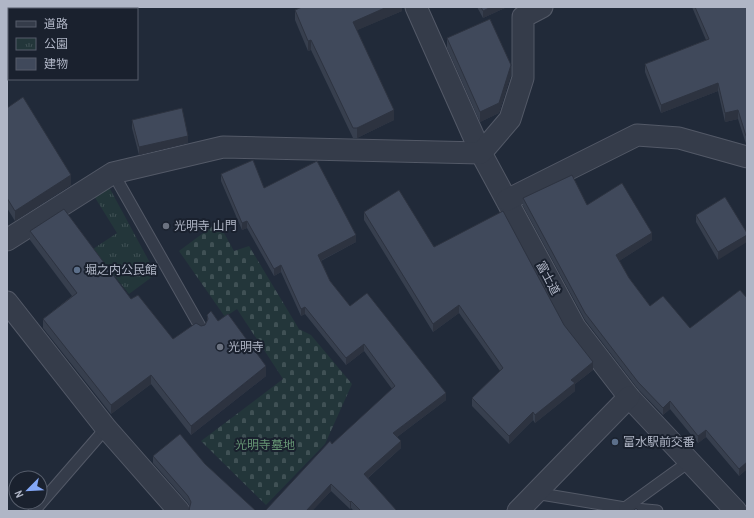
<svg xmlns="http://www.w3.org/2000/svg" width="754" height="518" viewBox="0 0 754 518" font-family="'Archivo Narrow','Noto Sans JP',sans-serif">
	<style>
		.cemetery { fill: url(#cemetery-stones) }
		.park { fill: url(#park-tufts) }
		.lines { fill: none; stroke-linecap: round; stroke-linejoin: round }
		.stream { stroke: #354460; stroke-width: 8 }
		.service-casing { stroke: #535967; stroke-width: 13 }
		.minor-casing { stroke: #535967; stroke-width: 23 }
		.service { stroke: #353c4a; stroke-width: 11 }
		.minor { stroke: #353c4a; stroke-width: 21 }
		.wall { fill: #373f4e }
		.shaded-wall { fill: #2d3340 }
		.building { fill: #40495b; stroke: #2d3340 }
		.worship-dot { fill: #6b7280; stroke: #1a212e; stroke-width: 1.5 }
		.service-dot { fill: #5c6f8a; stroke: #1a212e; stroke-width: 1.5 }
		.labels { text-anchor: middle; stroke-width: 4; stroke-linejoin: round; paint-order: stroke }
		.poi-label { font-size: 12px; fill: #b0b6c6; stroke: #1a212e; text-anchor: start }
		.street-label { font-size: 12px; fill: #b0b6c6; stroke: #1a212e }
		.park-label { font-size: 12px; fill: #679775; stroke: #1a212e }
	</style>
	<defs>
		<pattern id="cemetery-stones" width="16" height="16" patternUnits="userSpaceOnUse"><rect width="16" height="16" fill="#23363a"/><path d="M2 7V4a2 2 0 0 1 4 0v3zM10 15v-3a2 2 0 0 1 4 0v3z" fill="#405155"/></pattern>
		<pattern id="park-tufts" width="24" height="20" patternUnits="userSpaceOnUse"><rect width="24" height="20" fill="#23363a"/><path d="M3 7l-1-3M5 7V3M7 7l1-3M15 17l-1-3M17 17v-4M19 17l1-3" fill="none" stroke="#405155"/></pattern>
	</defs>
	<rect width="100%" height="100%" fill="#212a39"/>
	<path class="cemetery" d="M218,222L234,251L249,246L299,329L311,335L352,384L325,444L266,505L201,441L283,379L237,309L225,317L179,251Z"/>
	<path class="park" d="M109,187L156,274L129,294L93,249L117,233L94,196Z"/>
	<g class="lines">
		<g class="stream">
			<path d="M38,9L41,7"/>
			<path d="M7,28L9,27"/>
		</g>
		<defs>
			<g id="service">
				<path d="M113,173L201,328"/>
				<path d="M535,493L625,508L657,511"/>
				<path d="M625,508L690,461"/>
				<path d="M34,511L106,428"/>
			</g>
			<g id="minor">
				<path d="M416,7L481,153L575,327L629,397L736,511"/>
				<path d="M507,200L637,135L679,138L747,157"/>
				<path d="M7,240L113,173L223,147L481,153L510,119L523,78V17L542,7"/>
				<path d="M7,302L106,428L179,511"/>
				<path d="M518,511L629,397"/>
			</g>
		</defs>
		<use href="#service" class="service-casing"/>
		<use href="#minor" class="minor-casing"/>
		<use href="#service" class="service"/>
		<use href="#minor" class="minor"/>
	</g>
	<g class="wall">
		<path d="M402,7V11L357,30L394,120L357,138H353L311,50L308,51L295,20V10Z"/>
		<path d="M477,7H507L483,18Z"/>
		<path d="M692,7H747L746,144L738,119L725,122L718,91L661,113L645,72V64L706,40Z"/>
		<path d="M447,38L511,75L499,113L480,122L447,48Z"/>
		<path d="M7,108L71,185L15,221L7,208Z"/>
		<path d="M132,120L188,143L139,155L132,128Z"/>
		<path d="M221,174L264,188L356,242L321,261L330,281L350,306L446,400L397,437L401,448L368,478L397,511H354L351,508L350,509L331,491L312,511L332,444L392,389L364,351L346,365L305,314L301,316L281,272L274,276L247,228L242,230L221,181Z"/>
		<path d="M725,197L718,260L696,222V215Z"/>
		<path d="M523,198L587,205L652,240L619,261L629,278L650,306L690,328L747,298V469L739,476L706,437L698,443L670,409L663,415L638,389L585,320L523,206Z"/>
		<path d="M364,212L434,247L593,370L575,384V391L535,423L533,420L509,444L472,406V398L500,371L459,313L433,332L364,220Z"/>
		<path d="M30,231L131,299L173,339L201,326L205,325L207,322V315L218,321L266,376L191,435L151,384L111,414L43,328V319L72,296L30,240Z"/>
		<path d="M153,456L205,464L256,511H189L190,507L188,503L153,463Z"/>
	</g>
	<g class="shaded-wall">
		<path d="M387,7H402V11L353,32V22Z"/>
		<path d="M491,7H507L483,18V11Z"/>
		<path d="M311,40V50L308,51V41Z"/>
		<path d="M511,65V75L499,113L480,122V112Z"/>
		<path d="M718,83V91L661,113V105Z"/>
		<path d="M394,110V120L357,138V128Z"/>
		<path d="M738,110V119L725,122V113Z"/>
		<path d="M747,135V144H746V136Z"/>
		<path d="M188,136V143L139,155V147Z"/>
		<path d="M71,175V185L15,221V211Z"/>
		<path d="M247,221V228L242,230V223Z"/>
		<path d="M652,233V240L616,263V255Z"/>
		<path d="M356,235V242L318,262V255Z"/>
		<path d="M747,235V242L718,260V252Z"/>
		<path d="M281,265V272L274,276V269Z"/>
		<path d="M459,305V313L433,332V324Z"/>
		<path d="M305,307V314L301,316V309Z"/>
		<path d="M364,344V351L346,365V358Z"/>
		<path d="M593,362V370L575,384V391L535,423V415L571,380Z"/>
		<path d="M266,366V376L191,435V426Z"/>
		<path d="M151,375V384L111,414V405Z"/>
		<path d="M446,393V400L393,440V433Z"/>
		<path d="M670,401V409L663,415V408Z"/>
		<path d="M533,412V420L509,444V436Z"/>
		<path d="M706,430V437L698,443V436Z"/>
		<path d="M401,441V448L364,481V474Z"/>
		<path d="M747,462V469L739,476V469Z"/>
		<path d="M331,484V491L312,511H306Z"/>
		<path d="M351,501V508L350,509V502Z"/>
	</g>
	<g class="building">
		<path d="M302,7H387L353,22L394,110L357,128H353L311,40L308,41L295,10Z"/>
		<path d="M481,7H491L483,11Z"/>
		<path d="M695,7H747V135L746,136L738,110L725,113L718,83L661,105L645,64L709,39Z"/>
		<path d="M490,19L511,65L499,103L480,112L447,38Z"/>
		<path d="M23,97L71,175L15,211L7,198V108Z"/>
		<path d="M182,108L188,136L139,147L132,120Z"/>
		<path d="M253,160L264,188L317,161L356,235L318,255L330,281L350,306L367,293L446,393L393,433L401,441L364,474L397,511H361L351,501L350,502L331,484L306,511H265L330,441L332,444L395,386L364,344L346,358L305,307L301,309L281,265L274,269L247,221L242,223L221,174Z"/>
		<path d="M572,175L587,205L622,183L652,233L616,255L629,278L650,306L663,296L690,328L740,290L747,298V462L739,469L706,430L698,436L670,401L663,408L638,382L585,313L523,198Z"/>
		<path d="M399,190L434,247L503,211L564,325L593,362L571,380L575,383L535,415L533,412L509,436L472,398L503,368L459,305L433,324L364,212Z"/>
		<path d="M725,197L747,233V235L718,252L696,215Z"/>
		<path d="M64,209L131,299L138,295L173,339L196,323L201,326L205,325L208,319L207,315L211,311L218,321L228,314L266,366L191,426L151,375L111,405L43,319L77,293L30,231Z"/>
		<path d="M180,434L205,464L256,511H191L189,510L191,502L188,496L153,456Z"/>
		<path d="M636,508L639,511H633Z"/>
	</g>
	<g class="worship-dot">
		<circle cx="166" cy="226" r="4"/>
		<circle cx="220" cy="347" r="4"/>
	</g>
	<g class="service-dot">
		<circle cx="77" cy="270" r="4"/>
		<circle cx="615" cy="442" r="4"/>
	</g>
	<g class="labels">
		<g class="poi-label">
			<text x="174" y="230">光明寺 山門</text>
			<text x="85" y="274">堀之内公民館</text>
			<text x="228" y="351">光明寺</text>
			<text x="623" y="446">富水駅前交番</text>
		</g>
		<g class="street-label">
			<text transform="translate(548 278) rotate(62)" y="4">富士道</text>
		</g>
		<g class="park-label">
			<text x="265" y="449">光明寺墓地</text>
		</g>
	</g>
	<rect width="754" height="518" fill="none" stroke="#b0b6c6" stroke-width="16"/>
	<rect x="8" y="8" width="130" height="72" fill="#1a212e" stroke="#565d6b"/>
	<rect x="16" y="21" width="20" height="6" fill="#353c4a" stroke="#565d6b"/>
	<text x="44" y="28" font-size="12" fill="#b0b6c6">道路</text>
	<rect x="16" y="38" width="20" height="12" fill="url(#park-tufts)" stroke="#565d6b"/>
	<text x="44" y="48" font-size="12" fill="#b0b6c6">公園</text>
	<rect x="16" y="58" width="20" height="12" fill="#40495b" stroke="#565d6b"/>
	<text x="44" y="68" font-size="12" fill="#b0b6c6">建物</text>
	<g transform="translate(28 490) rotate(246)"><circle r="19" fill="#1a212e" stroke="#565d6b"/>
	<path d="M0-3L7 15L0 10L-7 15Z" fill="#83a7f7"/>
	<text y="-6" font-size="11" font-weight="bold" text-anchor="middle" fill="#b0b6c6">N</text>
	</g>
</svg>
